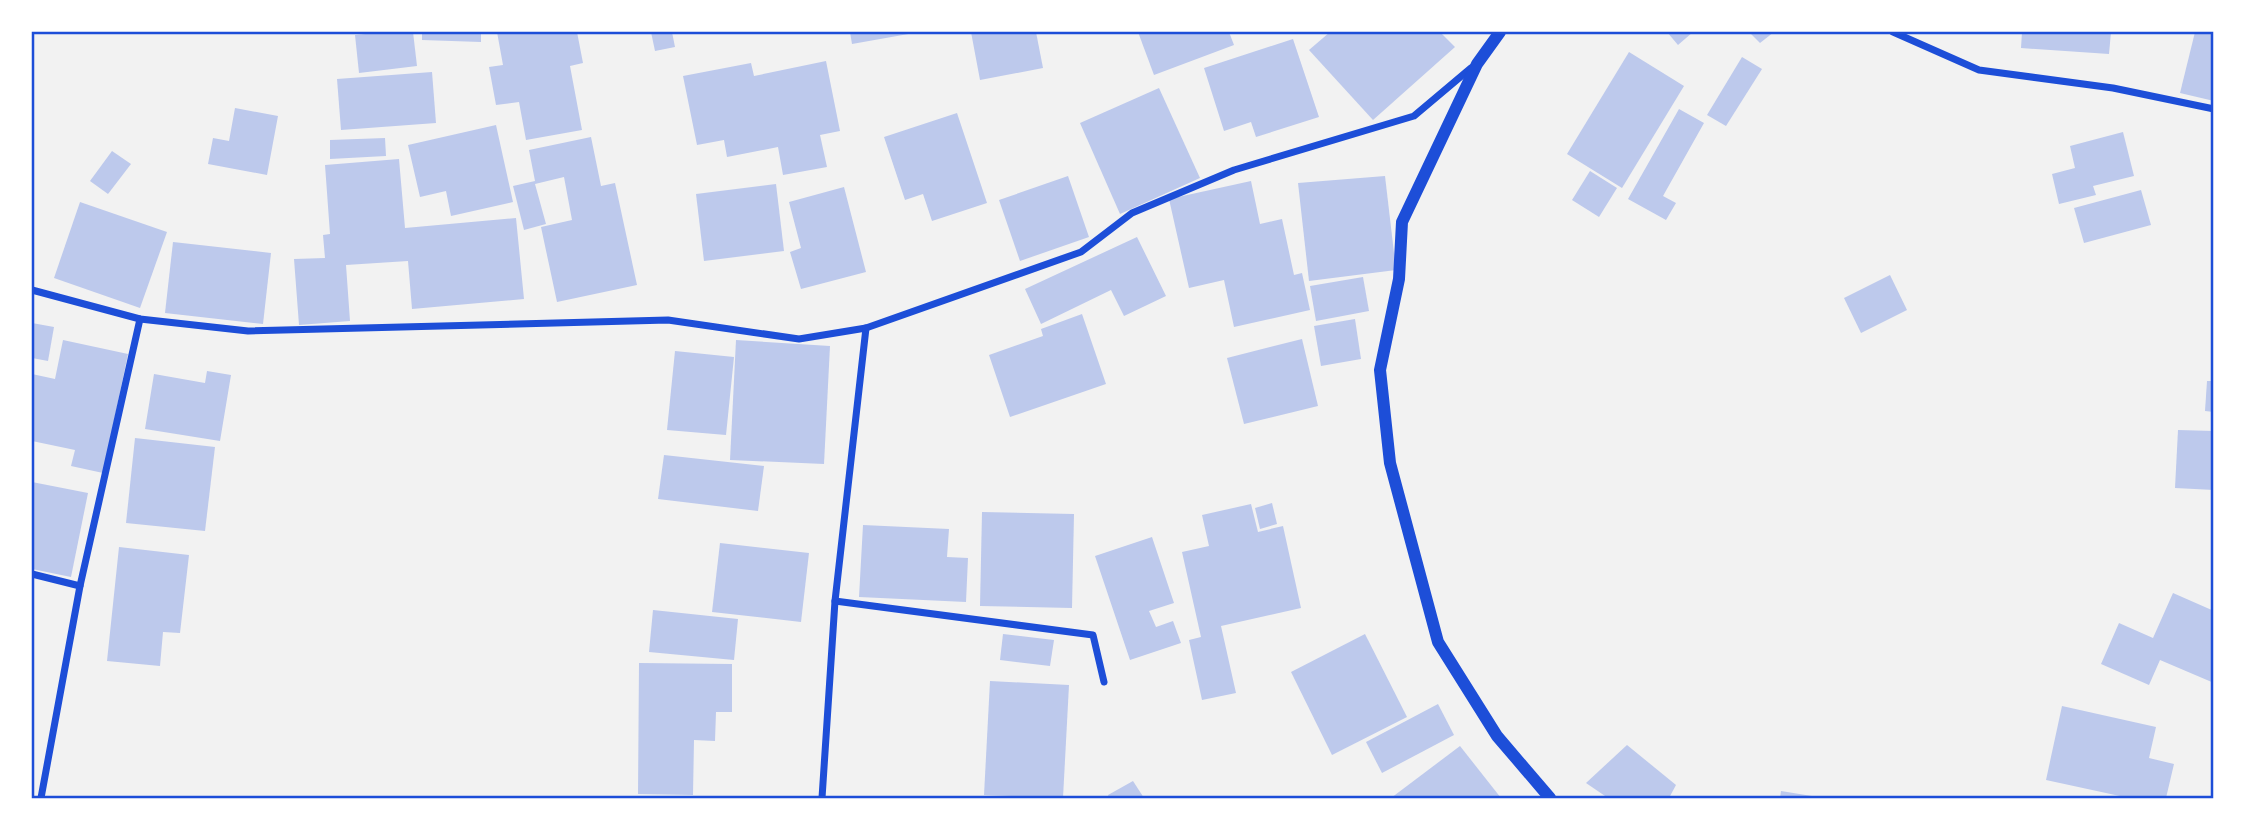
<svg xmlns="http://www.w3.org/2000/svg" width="2245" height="830" viewBox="0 0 2245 830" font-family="Helvetica,sans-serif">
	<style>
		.building { fill: #bdc9ec }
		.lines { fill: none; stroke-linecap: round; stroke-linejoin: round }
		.minor { stroke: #1d4ed8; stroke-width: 7 }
		.tertiary { stroke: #1d4ed8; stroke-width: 12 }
		.neatline { fill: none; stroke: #1d4ed8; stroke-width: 2.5 }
	</style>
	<rect width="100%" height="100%" fill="#f2f2f2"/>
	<g class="building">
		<path d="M385,32H413L417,66L359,73L355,35Z"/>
		<path d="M422,32H481V42L422,40Z"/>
		<path d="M497,32H577L583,63L570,66L582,130L526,140L519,102L496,105L489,67L503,65Z"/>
		<path d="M651,32H672L675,47L655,51Z"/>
		<path d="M850,32H914V33L852,44Z"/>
		<path d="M971,32H1036L1043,68L980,80Z"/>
		<path d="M1138,32H1229L1234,45L1154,75Z"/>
		<path d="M1330,32H1440L1455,47L1373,120L1309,50Z"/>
		<path d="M1667,32H1693L1678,45Z"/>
		<path d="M1749,32H1774L1760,43Z"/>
		<path d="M2022,32H2111L2109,54L2021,48Z"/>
		<path d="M2195,32H2214V101L2180,93Z"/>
		<path d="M1293,39L1319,117L1256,137L1251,122L1224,131L1204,68Z"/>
		<path d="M1629,52L1684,86L1622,188L1567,154Z"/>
		<path d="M1742,57L1762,69L1726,126L1707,115Z"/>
		<path d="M826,61L840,131L820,135L827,167L783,175L778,147L727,157L724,140L697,145L683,76L751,63L754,76Z"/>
		<path d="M432,72L436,123L341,130L337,79Z"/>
		<path d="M1159,88L1200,178L1120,214L1080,123Z"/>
		<path d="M235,108L278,116L267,175L208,164L213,138L229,141Z"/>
		<path d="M1679,109L1704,123L1663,196L1676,203L1666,220L1628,199Z"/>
		<path d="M957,113L987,203L932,221L923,194L905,200L884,137Z"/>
		<path d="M496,125L513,202L451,216L446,191L420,197L408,145Z"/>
		<path d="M2123,132L2134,176L2093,186L2096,195L2059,204L2052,174L2075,168L2070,146Z"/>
		<path d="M591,137L601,186L615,183L637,285L557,302L541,227L572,220L564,177L535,184L546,224L524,230L513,186L535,181L529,150Z"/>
		<path d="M385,138L386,156L330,159V140Z"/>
		<path d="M112,151L131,164L108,194L90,181Z"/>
		<path d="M399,159L405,228L516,218L524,299L412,309L408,261L346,265L350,321L299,325L294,259L325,258L323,235L330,234L325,165Z"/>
		<path d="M1590,171L1617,188L1599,217L1572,200Z"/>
		<path d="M1068,176L1089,237L1020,261L999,200Z"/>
		<path d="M1385,176L1396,270L1309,281L1298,183Z"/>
		<path d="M1251,181L1260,224L1282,219L1294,275L1302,273L1310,310L1234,327L1224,280L1189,288L1169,199Z"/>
		<path d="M776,184L784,251L704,261L696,194Z"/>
		<path d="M844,187L866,272L801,289L790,252L801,248L789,202Z"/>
		<path d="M2141,190L2151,225L2084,243L2074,208Z"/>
		<path d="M80,202L167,232L140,308L54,278Z"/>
		<path d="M1137,237L1166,296L1124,316L1111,290L1041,324L1025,289Z"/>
		<path d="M173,242L271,253L263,324L165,313Z"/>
		<path d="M1890,275L1907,310L1861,333L1844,298Z"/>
		<path d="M1363,277L1369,311L1316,321L1310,286Z"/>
		<path d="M1082,314L1106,384L1010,417L989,355L1043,336L1041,329Z"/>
		<path d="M1355,319L1361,359L1321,366L1314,326Z"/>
		<path d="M32,323L54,327L48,361L32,358Z"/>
		<path d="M1302,339L1318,406L1244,424L1227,358Z"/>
		<path d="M63,340L128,354L103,473L71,466L75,450L32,441V374L55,379Z"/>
		<path d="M736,340L830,346L824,464L730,460Z"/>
		<path d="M675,351L734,357L726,435L667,430Z"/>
		<path d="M207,371L231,375L220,441L145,429L154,374L205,383Z"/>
		<path d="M2207,381H2214V412L2205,411Z"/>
		<path d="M2178,430L2214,431V490L2175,488Z"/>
		<path d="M135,438L215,447L205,531L126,523Z"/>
		<path d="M664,455L764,466L758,511L658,499Z"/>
		<path d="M32,482L88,493L71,577L32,569Z"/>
		<path d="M1272,503L1277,524L1260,529L1255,508Z"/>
		<path d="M1251,504L1258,532L1283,526L1301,608L1221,626L1236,693L1202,700L1189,640L1201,637L1182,552L1209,546L1202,515Z"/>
		<path d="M982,512L1074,514L1072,608L980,606Z"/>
		<path d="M863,525L949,529L947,557L968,558L966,602L859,597Z"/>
		<path d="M1152,537L1174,603L1149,611L1156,627L1173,621L1181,643L1130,660L1095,556Z"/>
		<path d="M720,543L809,553L801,622L712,612Z"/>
		<path d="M119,547L189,555L180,633L163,632L160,666L107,661Z"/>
		<path d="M2173,593L2214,611V683L2160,660L2149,685L2101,664L2119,623L2153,638Z"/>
		<path d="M653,610L738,619L734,660L649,652Z"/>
		<path d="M1003,634L1054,640L1050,666L1000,660Z"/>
		<path d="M1365,634L1407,717L1332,755L1291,672Z"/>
		<path d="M639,663L732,664V712H716L715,741L694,740L693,795L638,794Z"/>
		<path d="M990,681L1069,685L1063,798L984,795Z"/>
		<path d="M1438,704L1454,735L1382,773L1366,742Z"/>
		<path d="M2062,706L2156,727L2149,758L2174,764L2166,798H2129L2046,780Z"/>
		<path d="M1627,745L1676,785L1669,798H1608L1586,783Z"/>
		<path d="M1460,746L1501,798H1391Z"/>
		<path d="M1133,781L1144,798H1109L1108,795Z"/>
		<path d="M1781,791L1818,797V798H1780Z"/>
	</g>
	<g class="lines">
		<g class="minor">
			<path d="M1893,32L1979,70L2113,88L2214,109"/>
			<path d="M32,290L140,319L248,331L668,320L799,339L866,328L1081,252L1132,213L1234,170L1414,116L1471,68"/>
			<path d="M32,574L80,586L140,319"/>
			<path d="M835,601L1093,635L1104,682"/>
			<path d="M41,798L80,586"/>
			<path d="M822,798L835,601L866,328"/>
		</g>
		<path class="tertiary" d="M1500,32L1477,64L1402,222L1399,279L1380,370L1390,463L1438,642L1497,736L1550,798"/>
	</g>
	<rect width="2245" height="830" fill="none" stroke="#ffffff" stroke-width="66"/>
	<rect x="33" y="33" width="2179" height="764" class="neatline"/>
</svg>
